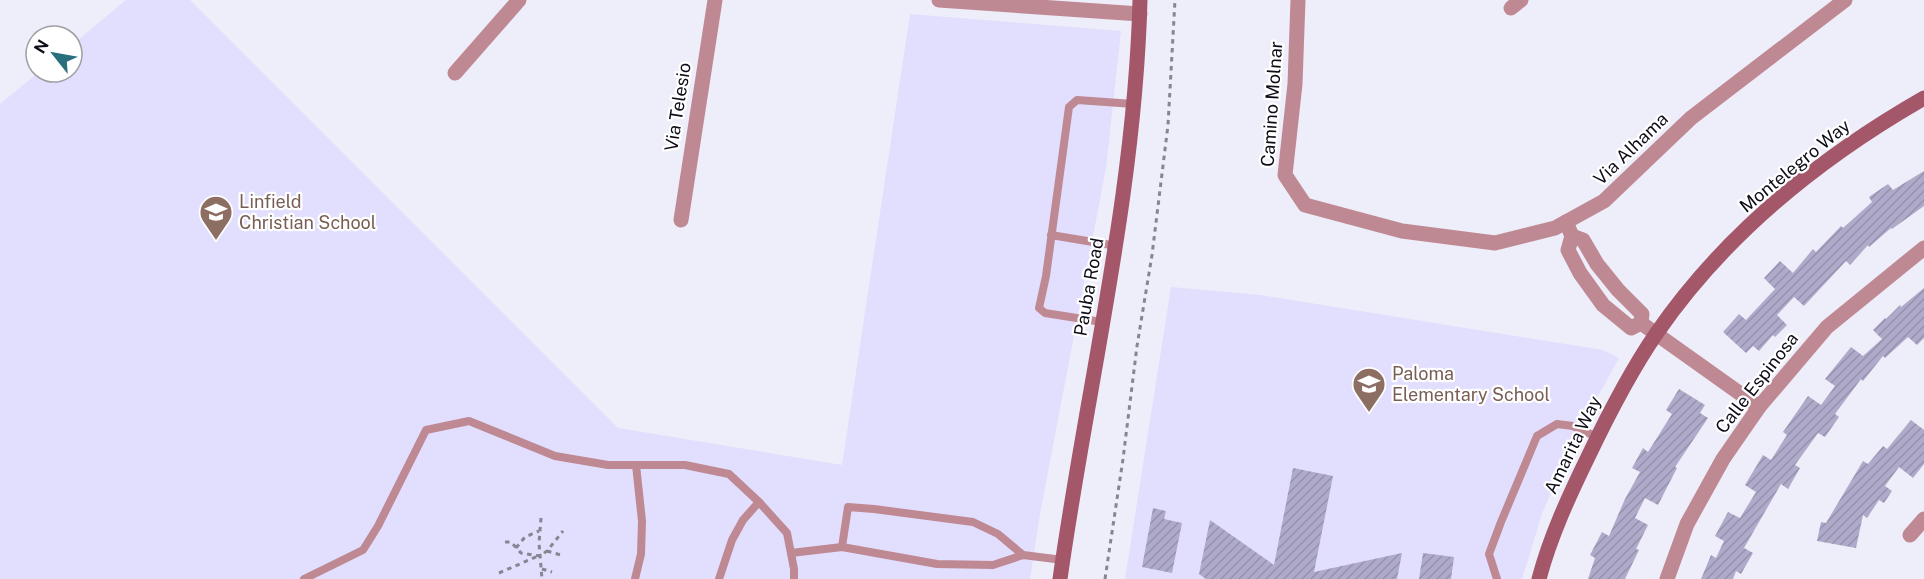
<svg xmlns="http://www.w3.org/2000/svg" width="1924" height="579" viewBox="0 0 1924 579" font-family="'Public Sans',sans-serif">
	<style>
		.built { fill: #e2defe }
		.building { fill: url(#building-hatch) }
		.lines { fill: none; stroke-linecap: round; stroke-linejoin: round }
		.path { stroke: #868591; stroke-width: 3; stroke-dasharray: 4.5 4.5; stroke-linecap: butt }
		.lane { stroke: #bf8993; stroke-width: 8 }
		.street { stroke: #bf8993; stroke-width: 15 }
		.secondary { stroke: #a35768; stroke-width: 15 }
		.labels { text-anchor: middle; stroke-width: 4.5; stroke-linejoin: round; paint-order: stroke }
		.street-label { font-size: 18px; fill: #0e0c17; stroke: #fff }
		.education-label { font-size: 18px; fill: #785e54; stroke: #fff; text-anchor: start }
	</style>
	<defs>
		<pattern id="building-hatch" width="6" height="6" patternUnits="userSpaceOnUse" patternTransform="scale(1.5)"><rect width="6" height="6" fill="#afaaca"/><path d="M-1 1l2-2M0 6l6-6M5 7l2-2" fill="none" stroke="#9591ad"/></pattern>
	</defs>
	<rect width="100%" height="100%" fill="#eeedfa"/>
	<g class="built">
		<path d="M126,0H190L618,428L842,465L910,14L1121,31L1106,168L1040,514L1030,579H0V104L39,72H72V45Z"/>
		<path d="M1171,287L1260,295L1603,350L1619,358L1575,438L1543,511L1522,579H1125Z"/>
	</g>
	<g class="building">
		<path d="M1924,171V206L1892,229L1891,228L1869,247L1868,245L1850,265L1846,261L1804,306L1794,297L1777,315L1787,325L1775,337L1773,335L1759,351L1753,346L1746,353L1723,332L1739,314L1746,320L1775,289L1764,278L1780,261L1793,273L1813,249L1816,252L1841,226L1843,228L1872,202L1869,197L1888,184L1893,190Z"/>
		<path d="M1924,288V338L1917,345L1908,337L1885,358L1883,356L1863,381L1861,379L1835,414L1839,417L1825,437L1818,433L1795,465L1800,468L1788,489L1781,484L1744,548L1753,553L1741,574L1736,571L1733,579H1701L1711,555L1716,558L1724,541L1715,536L1728,512L1740,518L1756,492L1745,485L1763,455L1771,460L1787,435L1783,432L1808,396L1821,405L1835,386L1825,379L1851,347L1863,356L1882,339L1873,330L1885,318L1886,319L1900,305L1901,307Z"/>
		<path d="M1679,389L1705,405L1700,413L1708,418L1675,467L1677,468L1658,505L1645,498L1635,518L1648,525L1636,549L1639,550L1625,579H1588L1595,558L1590,555L1602,532L1609,536L1625,499L1640,472L1632,468L1643,448L1648,452L1672,414L1666,410Z"/>
		<path d="M1911,420L1924,430V464L1913,478L1899,467L1885,486L1892,491L1884,503L1879,500L1867,518L1863,515L1856,548L1817,541L1821,522L1826,523L1863,461L1868,464L1883,446L1887,449Z"/>
		<path d="M1293,468L1333,476L1314,572L1402,553L1397,579H1206L1199,574L1210,520L1274,565Z"/>
		<path d="M1153,508L1166,511L1164,519L1182,523L1172,573L1142,567Z"/>
		<path d="M1423,553L1454,557L1451,579H1419Z"/>
	</g>
	<g class="lines">
		<g class="path">
			<path d="M541,518L539,543L542,579"/>
			<path d="M505,542H511L521,553L540,556L547,551L563,531"/>
			<path d="M516,548L525,537L539,531"/>
			<path d="M547,551L564,556"/>
			<path d="M542,569L552,572"/>
			<path d="M499,573L538,556"/>
			<path d="M1105,579L1123,459L1137,346L1152,255L1168,125L1175,0"/>
		</g>
		<g class="lane">
			<path d="M1051,235L1117,246"/>
			<path d="M1102,322L1045,313L1039,308L1046,276L1069,107L1077,100L1134,104"/>
			<path d="M842,547L848,507L874,509L973,522L998,534L1023,555"/>
			<path d="M791,553L842,547L937,564L993,565L1023,555L1063,560"/>
			<path d="M304,579L363,550L378,526L426,430L469,421L555,456L608,465H685L729,474L759,502L787,533L794,569V579"/>
			<path d="M635,579L641,554L642,521L636,465"/>
			<path d="M719,579L732,540L743,520L759,502"/>
			<path d="M1497,579L1489,554L1501,522L1537,436L1557,424L1573,426L1597,437"/>
		</g>
		<g class="street">
			<path d="M939,0L1140,14"/>
			<path d="M1298,0L1295,84L1285,175L1305,205L1402,231L1495,243L1555,228L1604,201L1691,118L1845,0"/>
			<path d="M1511,8L1521,0"/>
			<path d="M455,73L519,0"/>
			<path d="M681,220L715,0"/>
			<path d="M1566,222L1572,236L1568,250L1580,273L1603,305L1631,328L1641,323"/>
			<path d="M1572,236L1583,240L1597,264L1618,290L1642,314L1641,323"/>
			<path d="M1641,323L1759,407"/>
			<path d="M1910,535L1924,519"/>
			<path d="M1667,579L1687,524L1723,459L1759,407L1827,327L1924,248"/>
		</g>
		<g class="secondary">
			<path d="M1060,579C1087,386 1135,196 1140,0"/>
			<path d="M1539,579C1550,537 1569,496 1588,457C1608,415 1630,372 1656,334C1724,235 1821,157 1924,98"/>
		</g>
	</g>
	<defs>
		<symbol id="school-pin" viewBox="-11 -11 22 30"><path d="M0 17L-7.5 6A9.5 9.5 0 1 1 7.5 6Z" fill="#8d6e63" stroke="#fff"/><path d="M0-5L7-2L0 1L-7-2ZM-4 1L0 2.5L4 1V4Q0 6-4 4Z" fill="#fff"/></symbol>
	</defs>
	<g fill-rule="evenodd">
		<use href="#school-pin" x="197" y="193" width="38" height="52"/>
		<use href="#school-pin" x="1350" y="365" width="38" height="52"/>
	</g>
	<g class="labels">
		<g class="street-label">
			<text transform="translate(1272 104) rotate(-86)" y="6">Camino Molnar</text>
			<text transform="translate(678 107) rotate(-81)" y="6">Via Telesio</text>
			<text transform="translate(1631 149) rotate(-44)" y="6">Via Alhama</text>
			<text transform="translate(1795 166) rotate(-39)" y="6">Montelegro Way</text>
			<text transform="translate(1089 287) rotate(-80)" y="6">Pauba Road</text>
			<text transform="translate(1757 383) rotate(-52)" y="6">Calle Espinosa</text>
			<text transform="translate(1573 445) rotate(-64)" y="6">Amarita Way</text>
		</g>
		<g class="education-label">
			<text x="239" y="208">Linfield<tspan x="239" dy="21">Christian School</tspan></text>
			<text x="1392" y="380">Paloma<tspan x="1392" dy="21">Elementary School</tspan></text>
		</g>
	</g>
	<g transform="translate(54 54) rotate(301)"><circle r="28" fill="#ffffff" stroke="#9f9ea2" stroke-width="1.5"/>
	<path d="M0-4.5L10 22L0 15L-10 22Z" fill="#296f7d"/>
	<text y="-9" font-size="16" font-weight="bold" text-anchor="middle" fill="#0e0c17">N</text>
	</g>
</svg>
